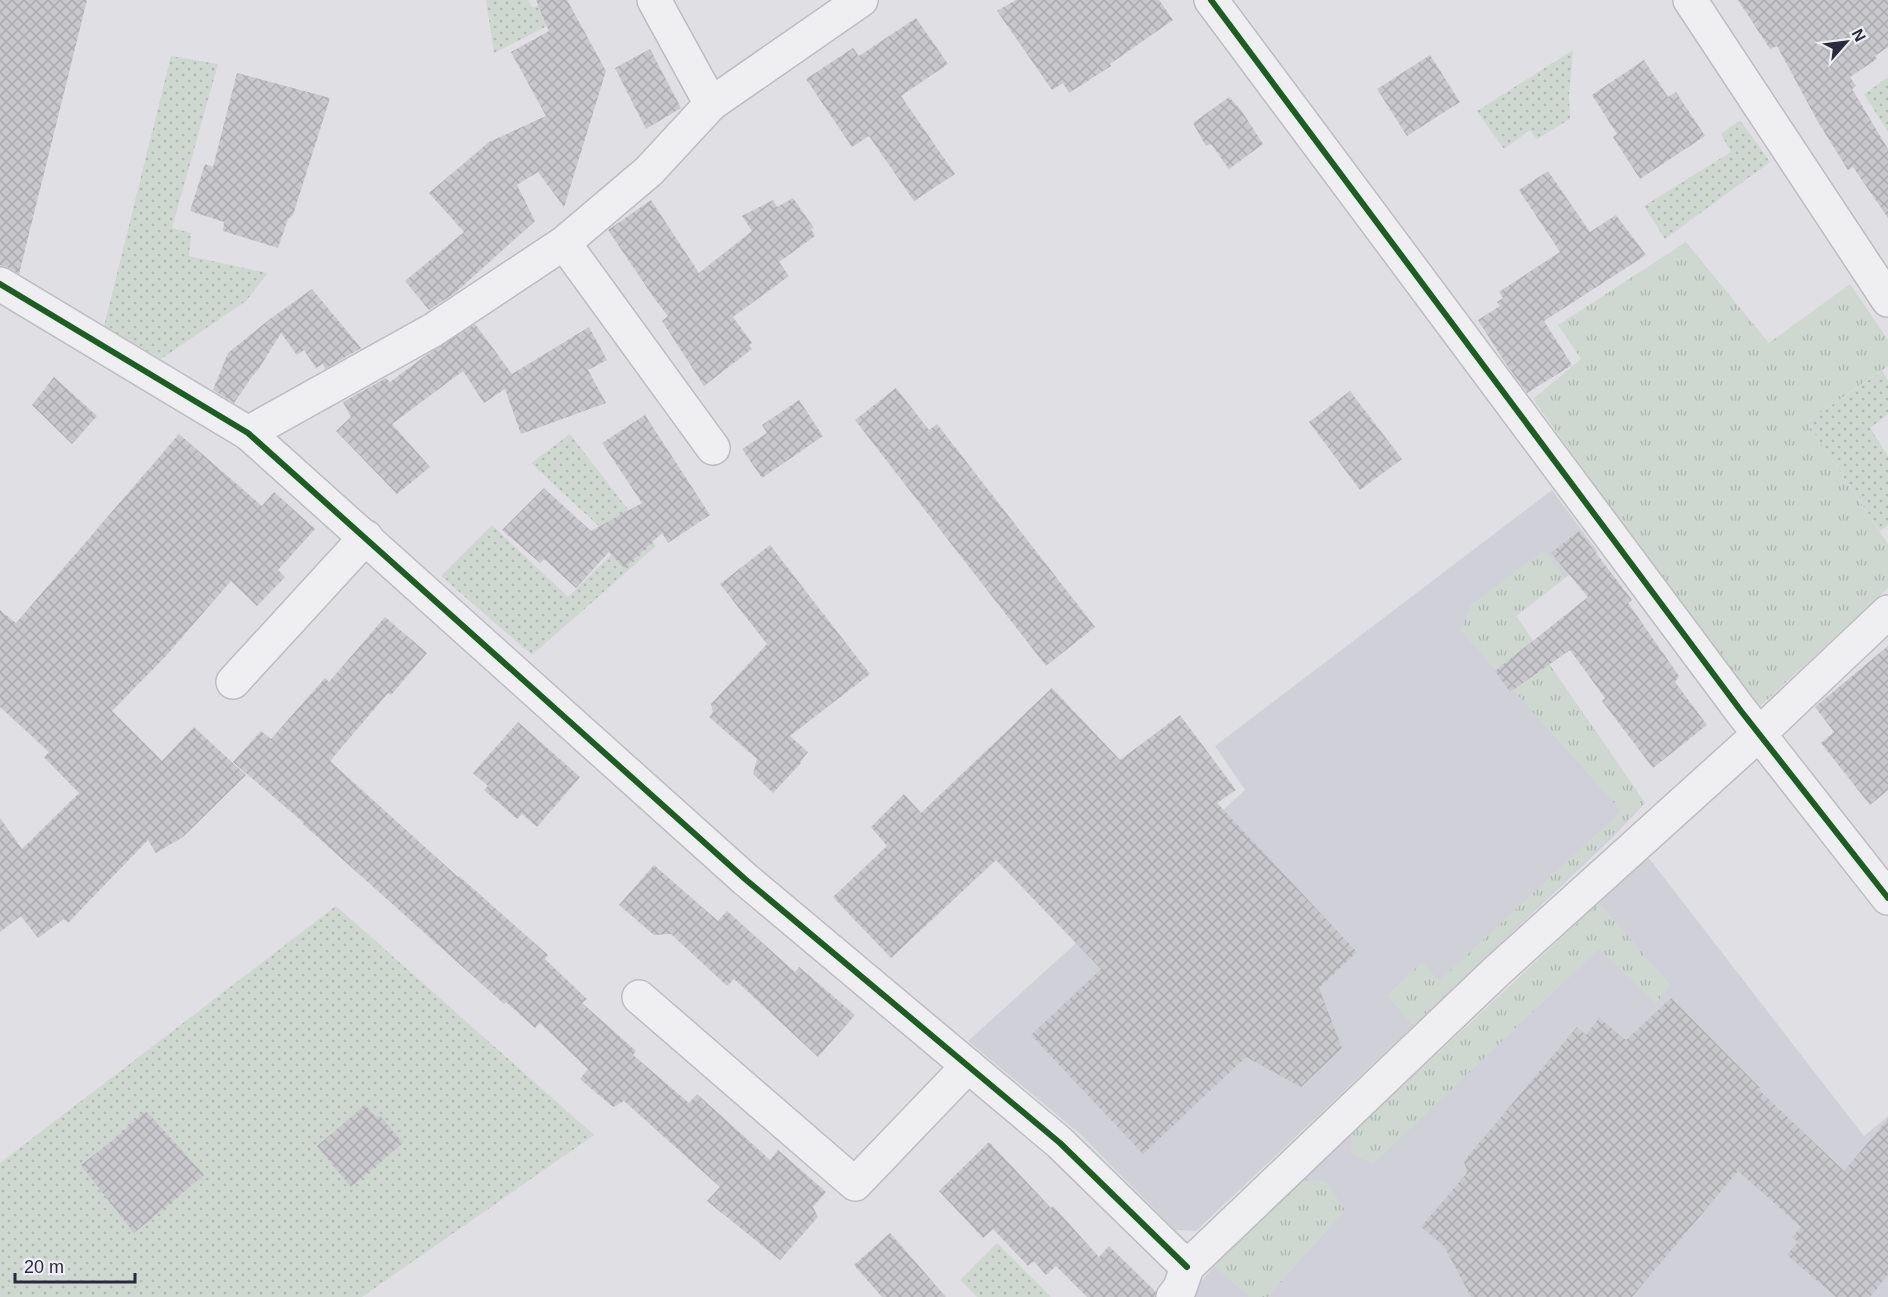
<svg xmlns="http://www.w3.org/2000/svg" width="1888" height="1297" viewBox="0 0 1888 1297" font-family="Helvetica,sans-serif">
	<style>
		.built { fill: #d0d1d8 }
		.grass { fill: url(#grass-tufts) }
		.park { fill: url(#park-dots) }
		.building { fill: url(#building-cross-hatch) }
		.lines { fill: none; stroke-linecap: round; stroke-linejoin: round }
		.street-casing { stroke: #bdbdc1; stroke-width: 36 }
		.street { stroke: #efeff1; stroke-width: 33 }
		.cycleway-casing { stroke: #edeef4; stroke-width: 10 }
		.cycleway { stroke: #1b5e20; stroke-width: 6 }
	</style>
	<defs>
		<pattern id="grass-tufts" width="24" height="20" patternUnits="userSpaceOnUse" patternTransform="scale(1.5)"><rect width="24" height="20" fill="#ced7d0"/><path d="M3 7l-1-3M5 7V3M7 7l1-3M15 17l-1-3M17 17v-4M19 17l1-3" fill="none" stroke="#b1b9b4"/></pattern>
		<pattern id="park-dots" width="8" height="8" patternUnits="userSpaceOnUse" patternTransform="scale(1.5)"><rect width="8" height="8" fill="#ced7d0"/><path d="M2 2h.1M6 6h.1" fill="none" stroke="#b1b9b4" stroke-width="1.8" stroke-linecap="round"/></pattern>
		<pattern id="building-cross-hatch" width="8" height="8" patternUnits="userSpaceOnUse" patternTransform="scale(1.5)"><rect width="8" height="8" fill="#c7c7cc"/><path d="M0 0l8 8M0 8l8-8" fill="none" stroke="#ababb0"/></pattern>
	</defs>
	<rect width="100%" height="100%" fill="#e0e0e4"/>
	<g class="built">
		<path d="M1552,490L1598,552L1516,616L1645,803L1613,837L1196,1231L1175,1230L1080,1134L968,1041L1245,790L1215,746Z"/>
		<path d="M1648,857L1864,1136L1888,1116V1297H1188L1227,1251Z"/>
	</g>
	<g class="grass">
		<path d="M1686,242L1769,343L1850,284L1888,340V366L1807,422L1888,544V588L1755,711L1533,399L1581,359L1558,325Z"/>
		<path d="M1544,550L1565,578L1516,616L1645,803L1413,1026L1387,995L1422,962L1439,981L1621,811L1461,631L1471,605Z"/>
		<path d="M1599,903L1670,984L1656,1004L1599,949L1373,1164L1352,1154L1351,1134Z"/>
		<path d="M1305,1179L1326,1182L1345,1210L1268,1297H1249L1214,1266L1227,1251Z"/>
	</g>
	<g class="park">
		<path d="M486,0H528L532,7L560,3L567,16L494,53Z"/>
		<path d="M1573,50L1569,96L1570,119L1537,139L1530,130L1504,149L1477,111Z"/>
		<path d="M171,56L218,64L172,228L191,233L189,256L268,273L246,301L161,359L104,326Z"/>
		<path d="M1887,78L1888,80V132L1864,94Z"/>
		<path d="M1740,120L1770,162L1665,239L1644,206L1731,152L1721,134Z"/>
		<path d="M1882,371L1888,380V414L1870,428L1888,456V525L1880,531L1807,422Z"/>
		<path d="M570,434L656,546L532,655L441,576L492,525L568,597L620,546L531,463Z"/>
		<path d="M336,906L594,1135L362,1297H0V1163Z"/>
		<path d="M997,1243L1051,1297H977L960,1280Z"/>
	</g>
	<g class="building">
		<path d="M0,0H87L19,274L9,268L0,265Z"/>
		<path d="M536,0H567L606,71L564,207L538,172L517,185L535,221L455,293L429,310L405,281L464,232L429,193L489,142L546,116L511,52L549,31Z"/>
		<path d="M1016,0H1159L1173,20L1110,64L1111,66L1069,93L1063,83L1052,90L997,11Z"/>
		<path d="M1738,0H1888V47L1875,56L1877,59L1850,77L1856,86L1852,89L1888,149V218L1853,167L1848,170L1818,122L1777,46L1770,49Z"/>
		<path d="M916,18L948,64L901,96L955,174L914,201L869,136L852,147L806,79L853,48L859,56Z"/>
		<path d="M650,49L681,108L646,129L615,68Z"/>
		<path d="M1430,55L1460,102L1407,136L1377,89Z"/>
		<path d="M1644,60L1668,97L1676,92L1705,136L1640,179L1613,137L1617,134L1592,95Z"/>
		<path d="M237,73L330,98L293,215L288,219L278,248L223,231L224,222L190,211L205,164L213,167Z"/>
		<path d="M1229,97L1241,110L1263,144L1229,169L1211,144L1206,146L1193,123Z"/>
		<path d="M1548,171L1590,232L1616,215L1646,255L1544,321L1572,365L1527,393L1506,364L1478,320L1500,306L1497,302L1503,298L1499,292L1560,252L1519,190Z"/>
		<path d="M793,198L814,228L811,229L815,236L779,262L789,276L733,317L752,343L749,345L752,349L704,386L662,321L668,316L654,298L608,230L651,200L699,273L752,231L742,216L773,200L777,207Z"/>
		<path d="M312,289L361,348L325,369L323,364L316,368L304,350L297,355L281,333L258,370L253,375L234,403L213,390L228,353L270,319Z"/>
		<path d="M475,324L512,374L589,327L607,360L588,370L606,403L521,434L505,389L484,403L463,371L392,424L430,467L397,494L336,431L351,417L343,402L386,378L390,382L425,356Z"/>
		<path d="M54,377L97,416L72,444L32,405Z"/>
		<path d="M896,388L929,430L937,424L1095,627L1046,666L855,420Z"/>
		<path d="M1350,391L1402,459L1360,490L1309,422Z"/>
		<path d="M799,400L823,436L762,478L742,449L767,433L762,425Z"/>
		<path d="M645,415L710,515L668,543L662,533L624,568L609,552L576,588L544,559L540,563L502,530L544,488L591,531L642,503L602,443Z"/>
		<path d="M179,434L262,506L274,492L315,529L278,570L285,577L257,606L231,581L164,658L112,711L162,761L194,727L246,775L183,837L156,853L148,840L68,923L64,919L38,938L21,916L0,932V818L22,849L79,793L44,757L49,752L0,707V610L16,623Z"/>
		<path d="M1579,531L1632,600L1628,603L1679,676L1675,682L1707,725L1653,768L1602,701L1605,698L1570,650L1510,692L1495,671L1588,597L1551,553Z"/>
		<path d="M770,545L870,674L790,736L808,752L800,762L801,763L773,793L753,774L757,759L709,717L713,712L711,704L767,644L720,584Z"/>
		<path d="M385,617L427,653L391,695L388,693L330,761L458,877L459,876L548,955L545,959L587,999L582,1003L636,1051L633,1055L689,1103L697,1094L770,1160L778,1150L826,1192L813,1207L818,1217L780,1260L707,1201L720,1187L624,1101L613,1107L580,1079L588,1069L540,1023L535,1028L506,1002L504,1004L303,824L304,823L233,762L261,731L271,739L325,678L329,682Z"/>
		<path d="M1888,646V790L1870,805L1821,743L1834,732L1815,707Z"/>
		<path d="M1052,688L1120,760L1180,715L1236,790L1217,803L1357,952L1319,988L1342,1048L1301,1087L1246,1057L1143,1154L1031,1035L1101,969L996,860L891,958L833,897L887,846L871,827L904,794L921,813Z"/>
		<path d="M518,722L580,777L537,827L522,814L517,819L484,790L488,786L473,773Z"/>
		<path d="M654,865L718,921L727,911L795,972L799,967L855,1015L818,1057L734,979L727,986L671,934L654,935L619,905Z"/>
		<path d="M1671,998L1760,1088L1758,1089L1844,1171L1888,1119V1275L1870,1297H1836L1787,1255L1798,1242L1792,1237L1801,1227L1738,1171L1632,1297H1471L1444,1246L1421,1227L1467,1173L1464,1161L1577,1027L1586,1035L1599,1018L1626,1040Z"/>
		<path d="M365,1105L376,1117L380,1116L403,1143L351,1187L317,1146Z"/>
		<path d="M146,1111L204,1175L134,1233L81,1165L118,1136Z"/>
		<path d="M989,1142L1051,1208L1053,1206L1099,1257L1109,1246L1156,1292L1155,1297H1087L1056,1266L1046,1275L1034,1261L1028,1266L993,1229L983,1238L939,1191Z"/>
		<path d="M890,1233L946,1297H882L854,1265Z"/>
	</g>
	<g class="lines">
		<defs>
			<g id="street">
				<path d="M654,0L711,104"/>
				<path d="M1211,0L1741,711L1888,898"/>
				<path d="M1690,0L1888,300"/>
				<path d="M564,243L713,448"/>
				<path d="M0,284L248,433L745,879L1060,1143L1187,1267"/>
				<path d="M248,433L433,330L564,243L649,171L711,104L861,0"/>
				<path d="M233,682L366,537"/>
				<path d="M639,997L855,1184L968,1066"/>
				<path d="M1173,1297L1180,1288L1187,1267L1498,970L1759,734L1888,612"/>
			</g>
		</defs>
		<use href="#street" class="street-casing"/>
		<use href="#street" class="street"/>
		<defs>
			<g id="cycleway">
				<path d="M1211,0L1741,711L1888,898"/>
				<path d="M0,284L248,433L745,879L1060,1143L1187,1267"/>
			</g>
		</defs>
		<use href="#cycleway" class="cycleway-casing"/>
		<use href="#cycleway" class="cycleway"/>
	</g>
	<g transform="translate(1846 42) rotate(62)" stroke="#edeef4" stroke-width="4.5" paint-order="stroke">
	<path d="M0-4.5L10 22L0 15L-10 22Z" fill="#292a3b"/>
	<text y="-9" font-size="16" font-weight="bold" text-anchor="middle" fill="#292a3b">N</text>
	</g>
	<path d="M15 1273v9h120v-9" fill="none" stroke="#292a3b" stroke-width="3"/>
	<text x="24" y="1273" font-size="18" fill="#292a3b" stroke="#edeef4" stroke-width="4.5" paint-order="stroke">20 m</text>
</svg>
